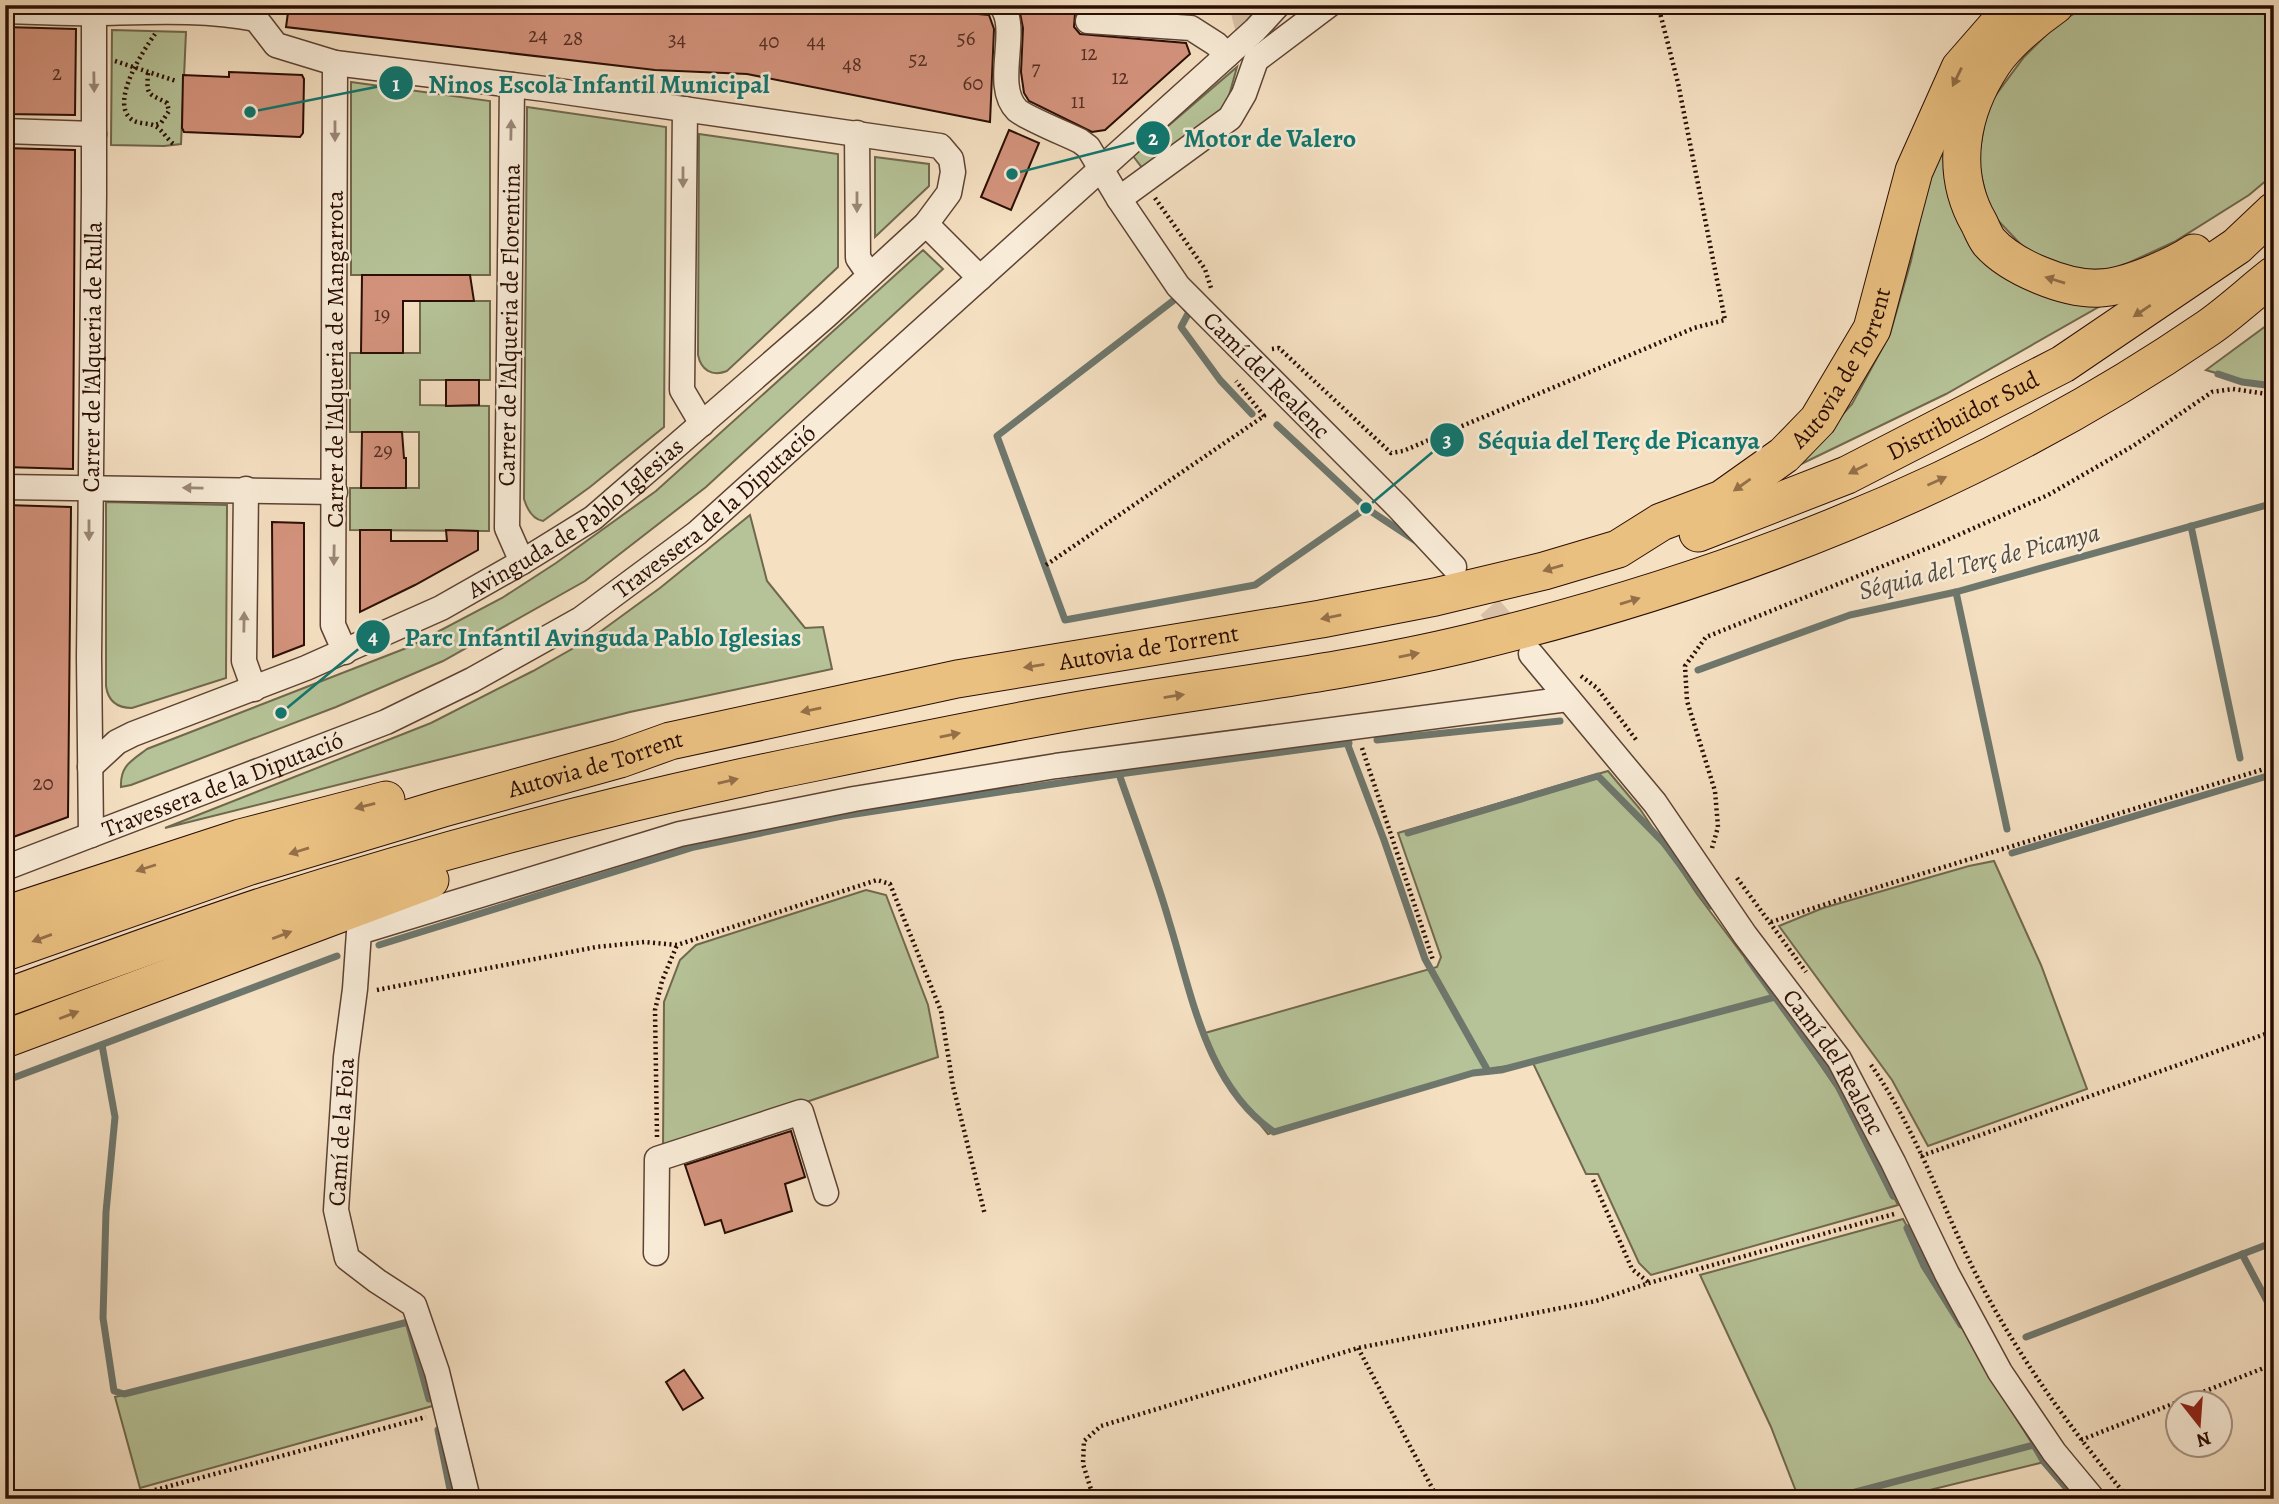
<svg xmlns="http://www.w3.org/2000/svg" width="2279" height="1504" viewBox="0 0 2279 1504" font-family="Alegreya,serif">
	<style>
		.green { fill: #b6c398; stroke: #70684e; stroke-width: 2 }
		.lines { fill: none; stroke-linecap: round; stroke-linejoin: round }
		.stream { stroke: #6e776d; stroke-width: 7 }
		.building { fill: #d4937d; stroke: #2a0d03; stroke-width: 2 }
		.minor-tunnel { stroke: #d7c0a5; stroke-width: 24; stroke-dasharray: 24 12; stroke-linecap: butt }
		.minor-casing { stroke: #5d4233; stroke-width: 27 }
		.highway-casing { stroke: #2a0d03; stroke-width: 39 }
		.path { stroke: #2a0d03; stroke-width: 4.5; stroke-dasharray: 2 3.5; stroke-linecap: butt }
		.minor { stroke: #f8ebd7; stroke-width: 24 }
		.highway { stroke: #eac081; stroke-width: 37 }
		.oneway { fill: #946f48 }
		.oneway2 { fill: #9b8778 }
		.labels { text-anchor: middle; stroke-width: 5; stroke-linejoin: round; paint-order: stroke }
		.number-label { font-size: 21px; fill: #542e22 }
		.street-label { font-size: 24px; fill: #2a0d03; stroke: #f8ebd7 }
		.water-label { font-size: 26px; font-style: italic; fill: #524b41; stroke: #f8ebd7 }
		.leader { fill: none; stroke: #0f766e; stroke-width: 2.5 }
		.callout-dot { fill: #0f766e; stroke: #f8ebd7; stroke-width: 2.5 }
		.mark-label { font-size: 21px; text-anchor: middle; font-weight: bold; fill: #fff }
		.callout-label { font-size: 26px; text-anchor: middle; font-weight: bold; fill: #0f766e; stroke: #f8ebd7; stroke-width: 5; stroke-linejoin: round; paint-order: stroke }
	</style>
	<rect width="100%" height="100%" fill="#f5e0c2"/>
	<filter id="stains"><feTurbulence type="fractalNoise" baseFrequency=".00286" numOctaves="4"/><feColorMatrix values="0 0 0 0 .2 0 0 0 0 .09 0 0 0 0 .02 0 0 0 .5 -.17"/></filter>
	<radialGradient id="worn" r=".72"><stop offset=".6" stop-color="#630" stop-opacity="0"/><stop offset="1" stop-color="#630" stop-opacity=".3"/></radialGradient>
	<g class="green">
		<path d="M2091,5H2274V174L2249,195L2174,242L2115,269L2078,270L2026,250L1990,212L1978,162L1987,107L2024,57L2060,21Z"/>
		<path d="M112,30L186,32L181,144L164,146L111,145Z"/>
		<path d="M1237,67L1227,103L1211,120L1143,169L1133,156Z"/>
		<path d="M351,82L490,101V275H351Z"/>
		<path d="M527,107L666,127L664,427L590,487L543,521C532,519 527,509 524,499Z"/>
		<path d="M699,134L838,154V267L727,371C712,377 701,370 698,355Z"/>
		<path d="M1942,138L1969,238L2102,305L1946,394L1797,466L1852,404L1890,334L1911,261L1933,156Z"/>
		<path d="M875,157L929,164V186L875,237Z"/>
		<path d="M923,250L943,269L706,487L585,581L443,661L336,707L131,785L121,787C120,766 131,761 147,749L409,647L502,598L556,563L656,491Z"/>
		<path d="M420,301H490V380H420V405L489,406V531L350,530V488H419V432H350V353H420Z"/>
		<path d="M2274,320V385L2239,380L2206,370Z"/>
		<path d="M106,502L227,505L226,678L132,708C117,708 108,701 106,686Z"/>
		<path d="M750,515L767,581L805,628L823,627L832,669L630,712L165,828L431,723L533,671L593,637L660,588Z"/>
		<path d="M1608,771L1640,809L1697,894L1775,998L1847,1104L1898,1205L1651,1275L1639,1263L1598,1174H1586L1533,1063L1493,1068L1268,1134L1228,1085L1205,1033L1437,967L1441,957L1398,833Z"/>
		<path d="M1994,861L2041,965L2087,1089L1928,1146L1892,1080L1779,926L1823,908L1969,866Z"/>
		<path d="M866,890L886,895L928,1005L938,1057L663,1151L664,1002L680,960L696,945Z"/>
		<path d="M1903,1219L1983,1366L2044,1462L1893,1499H1799L1771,1427L1700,1275Z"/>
		<path d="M412,1323L436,1405L140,1488L115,1397Z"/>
	</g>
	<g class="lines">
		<g class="stream">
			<path d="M1178,297L997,436L1065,620L1255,585L1366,508"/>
			<path d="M1185,307L1189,312L1181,327L1220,380L1252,414"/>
			<path d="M2218,374L2242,382L2274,386"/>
			<path d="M1277,425L1366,508L1416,541"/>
			<path d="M2191,526L2240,758"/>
			<path d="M1956,592L2007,829"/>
			<path d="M1698,670L1850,615L1956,592L2274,503"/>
			<path d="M1377,740L1560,721"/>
			<path d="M1347,743L1384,840L1425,959L1488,1071"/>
			<path d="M1119,774C1136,823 1155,872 1169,921C1192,995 1206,1085 1274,1132L1473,1073L1501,1070L1775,997"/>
			<path d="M1408,833L1598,776L1663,842L1711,906"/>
			<path d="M2012,853L2274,774"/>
			<path d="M379,945L694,847L842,816L1119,774L1349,743"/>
			<path d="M1748,959L1836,1082L1893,1196"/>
			<path d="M102,1045L115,1117L106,1212L103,1318L114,1391L124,1394L408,1322L429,1399"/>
			<path d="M5,1081L337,956"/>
			<path d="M1907,1228L1924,1266L1961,1325"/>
			<path d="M2242,1254L2274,1314"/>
			<path d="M2026,1337L2274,1242"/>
			<path d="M438,1430L452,1499"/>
			<path d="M1829,1499L2034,1445L2044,1462L2076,1499"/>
		</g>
	</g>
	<g class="building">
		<path d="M289,5H876L989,15L994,29L990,122L747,74L655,70L286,27Z"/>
		<path d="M1022,5H1094L1082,7L1075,13L1074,27L1080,34L1186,43L1190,54L1105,130L1092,132L1029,101L1024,93L1021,72L1023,28L1019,8Z"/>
		<path d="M5,27L76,29L75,115L5,114Z"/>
		<path d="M229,72L302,75L304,79L303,133L300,137L184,132L182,128L183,75L229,77Z"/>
		<path d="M1009,130L1039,143L1011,210L981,197Z"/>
		<path d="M5,148L75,150L73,469L5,467Z"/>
		<path d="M362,275H470L474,301H403V353H361Z"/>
		<path d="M446,380H479V405L446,406Z"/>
		<path d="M362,432H402L404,458H406V488H361Z"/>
		<path d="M5,505L71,507L68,817L5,840Z"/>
		<path d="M272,522L304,523V645L273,657Z"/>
		<path d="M360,530H391V541H447L446,530L478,531V550L415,585L360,612Z"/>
		<path d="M791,1131L805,1177L785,1184L792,1211L725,1233L721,1220L705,1225L685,1165Z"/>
		<path d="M684,1370L703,1398L683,1410L666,1382Z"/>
	</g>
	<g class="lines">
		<g class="minor-tunnel">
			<path d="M1241,5L1254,53"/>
			<path d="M1466,580L1518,640"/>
		</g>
		<defs>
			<g id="minor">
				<path id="s1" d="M1001,5C1021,29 992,85 1017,110C1024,117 1068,135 1080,141L1088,147L1119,199L1178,286L1399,508L1454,567"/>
				<path d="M5,11C36,12 67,14 98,13C151,12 204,9 256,19"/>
				<path d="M1088,21L1191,28L1216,44L1227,55"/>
				<path d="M335,63L333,625L345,652"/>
				<path d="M512,85L507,528L522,562"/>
				<path d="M685,109L682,390L702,424"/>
				<path d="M5,131L94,134"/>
				<path d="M857,133L858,258L869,274"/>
				<path d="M1119,199L1230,118L1244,94L1256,60L1329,5"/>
				<path d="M926,224L980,278"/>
				<path d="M5,487L335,492"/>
				<path d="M246,489L244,661L254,689"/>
				<path id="s2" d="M1531,654L1655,803L1745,935L1839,1059L1893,1162L1947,1274L2000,1372L2054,1452L2093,1499"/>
				<path id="s3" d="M90,767L117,742L133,734L306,668L441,608L522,562L593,518L826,316L926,224L949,193L953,172L951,159L940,146L545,89L335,63L276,45L256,19"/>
				<path id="s4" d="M91,835L89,657L94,194V13"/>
				<path id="s5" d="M5,868L386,722L472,680L581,619L697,533L1255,30L1278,5"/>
				<path d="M656,1253L657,1159L801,1112L826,1193"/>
				<path id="s6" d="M468,1499L437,1372L414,1305L377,1281L347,1258L336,1210L346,1057L355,989L359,932L680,834L854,799L1056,766L1568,699"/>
			</g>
			<g id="highway">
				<path d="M2055,5C2035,19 2007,42 1993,63C1961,111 1949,171 1979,223C1982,229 1985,237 1989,242C2011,267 2066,290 2100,288C2126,287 2173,267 2194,253"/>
				<path id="s7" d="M1698,533L1847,475L2063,364L2237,246L2274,211"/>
				<path d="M5,915L240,838L386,800"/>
				<path id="s8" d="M5,952L250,866L443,808L620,759L670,741L957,679L1321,619L1435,597L1544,571L1618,549L1661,522L1722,499L1784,455L1818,420L1872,329L1914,171L1960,68L2015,5"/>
				<path d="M5,998C92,966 179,934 267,905C447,848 631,799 816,762C898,745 981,728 1064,713C1199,689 1336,675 1469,643C1730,580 1985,481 2208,328C2231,312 2252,292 2274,275"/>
				<path d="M5,1039L430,880"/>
			</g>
		</defs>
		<use href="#minor" class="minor-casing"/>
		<use href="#highway" class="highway-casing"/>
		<g class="path">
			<path d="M155,34C143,51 111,100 130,118C137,125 147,122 155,126C163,130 167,140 175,145"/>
			<path d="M115,61L176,81"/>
			<path d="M148,73C146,97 149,93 167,103L169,111L161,123L154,125"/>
			<path d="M1155,198L1205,269L1211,288"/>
			<path d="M1272,349L1279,348L1391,453L1403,451L1694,328L1725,320L1678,83L1658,5"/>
			<path d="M1046,565L1264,416L1236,381"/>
			<path d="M1581,676L1597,688L1637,741"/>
			<path d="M1362,748L1433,960"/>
			<path d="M1712,848L1718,827L1715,791L1687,701L1685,666L1706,637L1938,544L2048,495L2133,446L2212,392L2233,389L2274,395"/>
			<path d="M1737,878L1806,972"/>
			<path d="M1771,922L1872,889L2274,766"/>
			<path d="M377,990L596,947L645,942L677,945L877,880L890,884L941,1011L953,1086L985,1215"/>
			<path d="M1871,1065C1913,1125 1938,1195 1969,1260C2010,1346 2068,1426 2129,1499"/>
			<path d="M657,1137L655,1010L662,981L677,945"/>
			<path d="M1921,1156L2274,1031"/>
			<path d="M1593,1180L1632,1269L1648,1282"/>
			<path d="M1358,1348L1438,1499"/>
			<path d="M2081,1440L2274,1364"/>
			<path d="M155,1490L426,1417"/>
			<path d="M1094,1499L1083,1464L1084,1441L1101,1426L1358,1348L1596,1301L1649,1283L1894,1214"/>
		</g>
		<use href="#minor" class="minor"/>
		<use href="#highway" class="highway"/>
	</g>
	<defs><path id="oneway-solid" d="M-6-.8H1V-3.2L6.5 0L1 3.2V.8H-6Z" transform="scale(1.75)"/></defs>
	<g class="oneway">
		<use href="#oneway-solid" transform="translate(1957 77) rotate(116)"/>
		<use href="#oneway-solid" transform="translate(2055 280) rotate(-163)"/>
		<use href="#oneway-solid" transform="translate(2142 311) rotate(146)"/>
		<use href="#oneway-solid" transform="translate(1858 469) rotate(153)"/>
		<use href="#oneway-solid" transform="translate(1937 481) rotate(-24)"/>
		<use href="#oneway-solid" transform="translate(1742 485) rotate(145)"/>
		<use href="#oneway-solid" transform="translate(1553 568) rotate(164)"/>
		<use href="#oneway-solid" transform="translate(1630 601) rotate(-17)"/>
		<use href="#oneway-solid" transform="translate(1331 617) rotate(169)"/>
		<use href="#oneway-solid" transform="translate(1409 655) rotate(-11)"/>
		<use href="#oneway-solid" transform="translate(1034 666) rotate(171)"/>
		<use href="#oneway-solid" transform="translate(1174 696) rotate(-9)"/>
		<use href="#oneway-solid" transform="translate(811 710) rotate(168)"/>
		<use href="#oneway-solid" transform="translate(950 735) rotate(-11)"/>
		<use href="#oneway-solid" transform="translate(728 781) rotate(-13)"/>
		<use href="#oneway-solid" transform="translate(365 806) rotate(166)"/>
		<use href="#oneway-solid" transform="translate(299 851) rotate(163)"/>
		<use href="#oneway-solid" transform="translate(146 868) rotate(162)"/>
		<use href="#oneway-solid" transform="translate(282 935) rotate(-21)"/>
		<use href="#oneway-solid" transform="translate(42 938) rotate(160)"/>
		<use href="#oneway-solid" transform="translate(69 1015) rotate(-21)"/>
	</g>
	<g class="oneway2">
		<use href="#oneway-solid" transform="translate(94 82) rotate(89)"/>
		<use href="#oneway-solid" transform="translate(511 130) rotate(-89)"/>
		<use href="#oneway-solid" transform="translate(335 131) rotate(90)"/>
		<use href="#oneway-solid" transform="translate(683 177) rotate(90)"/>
		<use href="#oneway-solid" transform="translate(857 202) rotate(90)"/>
		<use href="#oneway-solid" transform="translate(193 488) rotate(-179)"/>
		<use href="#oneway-solid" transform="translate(89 530) rotate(90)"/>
		<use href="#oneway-solid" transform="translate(334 555) rotate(91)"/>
		<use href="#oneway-solid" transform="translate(244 622) rotate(-89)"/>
	</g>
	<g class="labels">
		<g class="number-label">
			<text x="538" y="42">24</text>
			<text x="573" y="45">28</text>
			<text x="966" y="45">56</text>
			<text x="677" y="46">34</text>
			<text x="769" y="48">40</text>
			<text x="816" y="48">44</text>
			<text x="1089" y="60">12</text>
			<text x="918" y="66">52</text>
			<text x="852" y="71">48</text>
			<text x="1036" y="75">7</text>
			<text x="57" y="80">2</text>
			<text x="1120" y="84">12</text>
			<text x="973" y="90">60</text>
			<text x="1078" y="108">11</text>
			<text x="382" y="321">19</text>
			<text x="383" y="457">29</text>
			<text x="43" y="790">20</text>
		</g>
		<g class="street-label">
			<text transform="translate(509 325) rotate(-89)" y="8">Carrer de l'Alqueria de Florentina</text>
			<text dy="8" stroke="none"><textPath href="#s4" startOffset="478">Carrer de l'Alqueria de Rulla</textPath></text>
			<text transform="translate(335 359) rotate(-90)" y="8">Carrer de l'Alqueria de Mangarrota</text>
			<text dy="8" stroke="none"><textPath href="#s8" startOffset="1964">Autovia de Torrent</textPath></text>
			<text dy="8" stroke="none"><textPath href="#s1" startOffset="481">Camí del Realenc</textPath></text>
			<text dy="8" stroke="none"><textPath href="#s7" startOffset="290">Distribuïdor Sud</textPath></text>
			<text dy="8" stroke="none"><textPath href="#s5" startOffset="800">Travessera de la Diputació</textPath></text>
			<text dy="8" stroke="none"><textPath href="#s3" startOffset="550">Avinguda de Pablo Iglesias</textPath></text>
			<text dy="8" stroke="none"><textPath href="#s8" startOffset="1186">Autovia de Torrent</textPath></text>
			<text dy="8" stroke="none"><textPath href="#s8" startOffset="620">Autovia de Torrent</textPath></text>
			<text dy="8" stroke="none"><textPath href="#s5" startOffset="233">Travessera de la Diputació</textPath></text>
			<text dy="8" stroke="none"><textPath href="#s2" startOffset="509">Camí del Realenc</textPath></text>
			<text dy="8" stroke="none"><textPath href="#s6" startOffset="411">Camí de la Foia</textPath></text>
		</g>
		<g class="water-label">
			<text transform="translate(1979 561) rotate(-14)" y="9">Séquia del Terç de Picanya</text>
		</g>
	</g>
	<path class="leader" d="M250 112L396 83M1012 174L1153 138M1366 508L1447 440M281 713L373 637"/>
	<g class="callout-dot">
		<circle cx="250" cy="112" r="7"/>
		<circle cx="1012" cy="174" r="7"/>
		<circle cx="1366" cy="508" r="7"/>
		<circle cx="281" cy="713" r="7"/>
		<circle cx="396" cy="83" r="18"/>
		<circle cx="1153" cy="138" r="18"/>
		<circle cx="1447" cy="440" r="18"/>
		<circle cx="373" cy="637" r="18"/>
	</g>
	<g class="mark-label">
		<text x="396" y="91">1</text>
		<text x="1153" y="145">2</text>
		<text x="1447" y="447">3</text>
		<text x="373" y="644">4</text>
	</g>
	<g class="callout-label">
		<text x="599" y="93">Ninos Escola Infantil Municipal</text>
		<text x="1270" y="147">Motor de Valero</text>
		<text x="1619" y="449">Séquia del Terç de Picanya</text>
		<text x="603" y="646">Parc Infantil Avinguda Pablo Iglesias</text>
	</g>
	<rect width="2279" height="1504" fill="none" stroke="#f5e0c2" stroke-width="28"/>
	<rect x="7" y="7" width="2265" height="1490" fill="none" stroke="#2a0d03" stroke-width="3.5"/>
	<rect x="14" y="14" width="2251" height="1476" fill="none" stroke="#2a0d03" stroke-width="2"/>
	<g transform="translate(2199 1424) rotate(163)"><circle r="33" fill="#f8ebd7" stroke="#a69282" stroke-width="2"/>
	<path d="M0-5L12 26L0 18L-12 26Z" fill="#8f2418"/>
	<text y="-10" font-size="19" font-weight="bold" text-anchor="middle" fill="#2a0d03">N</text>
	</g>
	<rect width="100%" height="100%" filter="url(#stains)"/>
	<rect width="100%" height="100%" fill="url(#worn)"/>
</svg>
